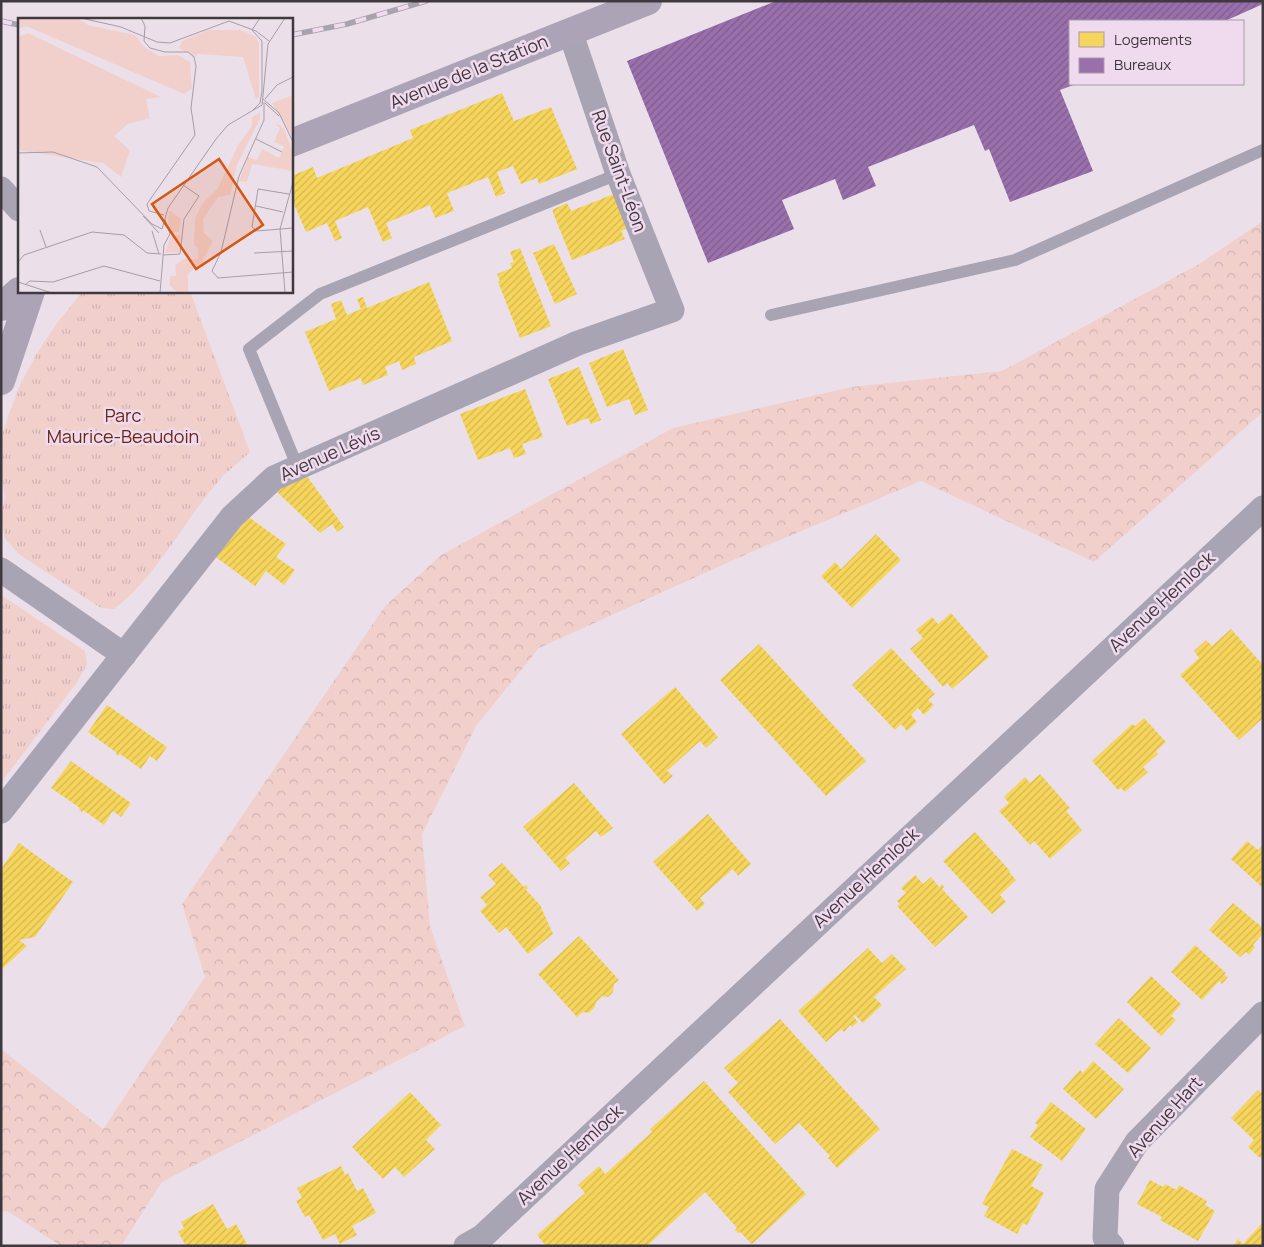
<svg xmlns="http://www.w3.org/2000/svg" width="1264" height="1247" viewBox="0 0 1264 1247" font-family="Manrope,sans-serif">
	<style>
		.forest { fill: url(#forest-crowns) }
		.park { fill: url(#park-tufts) }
		.homes { fill: url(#homes-hatch) }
		.offices { fill: url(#offices-hatch) }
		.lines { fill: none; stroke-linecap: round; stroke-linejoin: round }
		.lane { stroke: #a9a4b4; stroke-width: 12 }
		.street { stroke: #a9a4b4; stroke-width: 25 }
		.primary { stroke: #aca4b6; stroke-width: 28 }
		.rail-casing { stroke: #a9a3ae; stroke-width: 5.5 }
		.rail { stroke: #f0dbee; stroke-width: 4; stroke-dasharray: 11; stroke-linecap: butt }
		.labels { text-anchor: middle; stroke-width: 5; stroke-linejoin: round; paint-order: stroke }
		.street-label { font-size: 18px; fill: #40383f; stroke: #f0dbee }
		.park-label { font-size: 18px; fill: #682711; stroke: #f0dbee }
		.inset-road { fill: none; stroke: #a79da6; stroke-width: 1 }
		.view { fill: #d75611; fill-opacity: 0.15; stroke: #d75611; stroke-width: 2.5 }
		.inset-edge { fill: none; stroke: #40383f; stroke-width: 2.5 }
	</style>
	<defs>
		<pattern id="forest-crowns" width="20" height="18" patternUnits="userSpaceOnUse" patternTransform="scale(1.25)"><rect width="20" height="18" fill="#f1d0cc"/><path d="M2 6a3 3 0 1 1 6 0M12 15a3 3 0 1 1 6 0" fill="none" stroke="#d0b3b0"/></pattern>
		<pattern id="park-tufts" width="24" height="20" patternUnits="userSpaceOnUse" patternTransform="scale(1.25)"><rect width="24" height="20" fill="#f1d0cc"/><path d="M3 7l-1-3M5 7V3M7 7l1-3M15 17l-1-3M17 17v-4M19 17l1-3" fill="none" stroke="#d0b3b0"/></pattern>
		<pattern id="homes-hatch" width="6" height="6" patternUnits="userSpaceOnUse" patternTransform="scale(1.25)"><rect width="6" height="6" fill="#f6d55c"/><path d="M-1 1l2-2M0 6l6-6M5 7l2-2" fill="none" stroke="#d4b851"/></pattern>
		<pattern id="offices-hatch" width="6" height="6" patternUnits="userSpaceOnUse" patternTransform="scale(1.25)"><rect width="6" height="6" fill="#9970ab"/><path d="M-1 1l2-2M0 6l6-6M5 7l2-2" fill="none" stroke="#7e5d8d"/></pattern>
	</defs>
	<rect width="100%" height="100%" fill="#ebe0ea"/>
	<path class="forest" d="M1263,221V412L1094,562L921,481L749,553L539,648L476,726L422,834L430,926L465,1026L162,1182L121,1246H61L7,1211L1,1212V1049L103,1129L205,977L182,904L385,606L441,555L673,428L851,387L1002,371L1199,264Z"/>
	<g class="park">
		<path d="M83,291H190L250,452C242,460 232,467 224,475C186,516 158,576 114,609L101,608L20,555L5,539L1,516L5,497L1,471V439L8,416L20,385L37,353L57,323Z"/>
		<path d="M1,595L85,651L87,664L78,681L1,783Z"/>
	</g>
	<g class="homes">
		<path d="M502,93L514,121L551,107L577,169L539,184L537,178L521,184L513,166L497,172L505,193L496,197L488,177L447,193L454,211L435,218L430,205L386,223L392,238L383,242L368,207L335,221L342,238L335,241L327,223L306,232L291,197V176L313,167L317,178L413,138L410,130Z"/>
		<path d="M614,194L628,228L621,231L625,239L572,260L552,210L567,203L571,211Z"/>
		<path d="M554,244L577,294L555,304L533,253Z"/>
		<path d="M520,248L551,326L520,338L498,282L500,281L497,274L512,268L510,263L514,262L510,252Z"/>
		<path d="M429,282L452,341L414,357L416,364L402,370L399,361L385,367L388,375L363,385L361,378L329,391L305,332L336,319L331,304L341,300L347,315L361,309L357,299L363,297L367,308Z"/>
		<path d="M623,349L648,410L635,415L629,399L607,407L589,363Z"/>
		<path d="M579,367L601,420L591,424L588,418L567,426L548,379Z"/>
		<path d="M525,389L543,437L522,444L526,454L514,458L510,448L478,460L460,414Z"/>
		<path d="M306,475L344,527L337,532L332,524L320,533L274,489Z"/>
		<path d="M243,513L286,544L276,557L295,570L284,585L266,571L255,586L213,555Z"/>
		<path d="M876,534L901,560L852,608L821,576L835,562L841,569Z"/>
		<path d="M951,613L989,657L952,689L947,683L943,687L910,649L923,638L916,630L932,617L938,624Z"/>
		<path d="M1231,629L1263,665V718L1239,740L1180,675L1199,658L1194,651L1206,640L1212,646Z"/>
		<path d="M759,644L866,761L826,796L720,680Z"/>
		<path d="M891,648L935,694L928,700L934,705L924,715L918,708L911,715L917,722L907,731L901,724L895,730L852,685Z"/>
		<path d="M675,687L718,737L706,748L700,741L667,771L673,776L664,784L621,734Z"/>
		<path d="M107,705L167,747L157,761L150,756L141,769L120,754L118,756L116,754L117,753L88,732Z"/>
		<path d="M1144,718L1166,742L1156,751L1158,754L1143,767L1148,772L1125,792L1121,788L1118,790L1092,761L1132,724L1135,726Z"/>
		<path d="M71,761L131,803L121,817L113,811L104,825L83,810L82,812L79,810L80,808L51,788Z"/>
		<path d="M1040,774L1070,808L1066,811L1082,830L1050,859L1034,841L1030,845L999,811L1009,803L1004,797L1025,777L1030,783Z"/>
		<path d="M574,783L613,828L601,837L596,831L565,858L570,863L561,871L523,827Z"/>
		<path d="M708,814L751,864L738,876L733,869L700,898L705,904L697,911L653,862Z"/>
		<path d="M975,832L1010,871L1009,872L1016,880L1000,895L1006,902L992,914L943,861Z"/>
		<path d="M1247,841L1258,850L1263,845V888L1231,859Z"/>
		<path d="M19,843L73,882L35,937L19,940L27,946L1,970V869Z"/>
		<path d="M502,863L524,887L526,885L528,888L526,890L540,905L553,934L528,954L506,927L499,933L480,911L487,905L480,897L496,884L488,875Z"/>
		<path d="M915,875L923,884L931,877L939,887L942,884L944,887L942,889L968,917L935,947L897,906L900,904L897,901L906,893L901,888Z"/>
		<path d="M1233,903L1263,928V933L1253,945L1255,947L1249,955L1246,952L1240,957L1209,930Z"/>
		<path d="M579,936L619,980L614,984L613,992L608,997L602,996L596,1002L595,1007L589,1013L583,1012L577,1017L538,974Z"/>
		<path d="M1195,945L1226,973L1224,975L1228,977L1222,984L1219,981L1202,1000L1171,972Z"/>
		<path d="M868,948L882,963L892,954L906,969L874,997L882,1005L863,1023L855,1015L853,1016L858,1022L852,1027L850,1025L844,1032L841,1029L826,1042L798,1011Z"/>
		<path d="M1151,976L1181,1004L1171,1016L1176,1020L1161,1036L1127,1002Z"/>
		<path d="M1119,1018L1151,1048L1128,1073L1095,1044Z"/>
		<path d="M780,1019L880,1129L837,1168L828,1158L830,1156L799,1123L775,1144L728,1092L738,1083L724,1068Z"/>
		<path d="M1093,1061L1124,1089L1096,1119L1063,1089L1080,1070L1083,1073Z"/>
		<path d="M704,1081L806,1194L752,1244L740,1232L738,1233L735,1230L737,1228L705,1192L647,1246H546L537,1235L585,1193L578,1185L599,1166L605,1174L652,1132L650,1129Z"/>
		<path d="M1258,1090L1263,1094V1156L1260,1158L1248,1147L1254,1140L1231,1118Z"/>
		<path d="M410,1092L441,1125L426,1140L435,1149L404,1177L395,1167L383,1179L352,1147Z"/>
		<path d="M1051,1102L1086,1129L1062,1161L1030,1137L1038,1125L1035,1123Z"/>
		<path d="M1012,1149L1043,1165L1031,1186L1044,1193L1027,1225L1023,1223L1017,1234L984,1216L989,1207L982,1204Z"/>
		<path d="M341,1166L345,1175L348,1173L357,1191L363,1188L376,1213L352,1226L357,1235L340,1244L335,1234L323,1240L309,1215L305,1217L296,1201L302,1198L297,1188Z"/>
		<path d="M1150,1180L1163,1187L1165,1184L1177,1190L1179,1185L1207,1201L1205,1205L1215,1211L1198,1241L1160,1220L1162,1217L1137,1204Z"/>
		<path d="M213,1204L227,1229L236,1224L248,1246H186L178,1232L184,1228L181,1222Z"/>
		<path d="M1263,1222V1246H1233L1238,1239L1243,1244Z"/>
	</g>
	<path class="offices" d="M776,1H1263V4L1225,21H1070V84H1076L1060,90L1093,171L1010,202L989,149L985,151L974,125L868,167L876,186L843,200L835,179L782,200L794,229L708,263L627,61Z"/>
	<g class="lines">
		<g class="lane">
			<path d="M771,315L1015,260L1263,150"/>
			<path d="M298,468L249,349L320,294L618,174"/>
		</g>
		<g class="street">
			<path d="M1,189L19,209"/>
			<path d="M1,570L124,655"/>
			<path d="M1,811L232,517L274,478L578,343L672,310L618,174L570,31"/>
			<path d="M466,1246L482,1237L1263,508"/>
			<path d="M1112,1246L1105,1238L1107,1189L1137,1142L1263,1014"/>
		</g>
		<g class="primary">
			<path d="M291,143L648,1"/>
			<path d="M1,307L19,291"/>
			<path d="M1,381L31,291"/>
		</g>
		<defs>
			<g id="rail">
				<path d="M1,21L19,25"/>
				<path d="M291,35L347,24L426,1"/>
			</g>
		</defs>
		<use href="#rail" class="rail-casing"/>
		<use href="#rail" class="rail"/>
	</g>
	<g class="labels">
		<g class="street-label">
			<text transform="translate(469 72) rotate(-22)" y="6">Avenue de la Station</text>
			<text transform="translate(619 171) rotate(70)" y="6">Rue Saint-Léon</text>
			<text transform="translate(330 454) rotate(-24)" y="6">Avenue Lévis</text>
			<text transform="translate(1162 602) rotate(-43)" y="6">Avenue Hemlock</text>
			<text transform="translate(866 878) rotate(-43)" y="6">Avenue Hemlock</text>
			<text transform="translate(1165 1117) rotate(-48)" y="6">Avenue Hart</text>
			<text transform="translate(570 1155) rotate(-43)" y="6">Avenue Hemlock</text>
		</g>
		<g class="park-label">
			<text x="123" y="422">Parc<tspan x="123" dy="21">Maurice-Beaudoin</tspan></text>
		</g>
	</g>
	<g transform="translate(18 18)">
		<rect width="275" height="275" fill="#ebe0ea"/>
		<path d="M0,0H59L70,7L117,17L126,29L141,38L160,37L172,44L174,71L166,76L8,8L0,11ZM190,12H223L237,18L241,25V79L238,81L225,39L179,36L177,39L161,30L164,23ZM10,15L143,79L128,81L132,100L110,106L96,118L112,132L103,159L85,145L4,133L0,129V19ZM242,95V101L219,147L212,177L200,179L185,201L186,215L195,223L185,242V249H177L170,256V275H160L152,268V258H158L157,247L166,241H180V230L176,227L177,200L185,185L200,170L220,127L234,108V99ZM257,106L262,107L267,113L275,135V153L234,146L229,164L221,163L230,139L239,142L244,131L261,140L266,128L256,124L262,110Z" fill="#f1d0cc"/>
		<path d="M275,77V120L254,85ZM151,192L163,201L161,214H154L150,209ZM162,217V234L147,235L153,218Z" fill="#f1d0cc"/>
		<path class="inset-road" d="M63,0L103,9L139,24L152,25L211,3L238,13L251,23M123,0L127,8L126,23L132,30L147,34H170L176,39L178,48L173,90L177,117L129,186L131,193L146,197M245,81L261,95L275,124M247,81L259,67L275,59M247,85L261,98M235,92L242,85L244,73V23L234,12L242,0M238,121L264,134M0,135L35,134L79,149L134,206L144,211M271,176L240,171L234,209L239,213L275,210M238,188L265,194M125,198L141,215M144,211L150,190L198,121L210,107L244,87L250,26L267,0M22,212L28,229M134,213L141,236M236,235L275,233M145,237L162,236L166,201L181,178L165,167M0,244L6,237L74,214L106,217L129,235L143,236M194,253L203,234L221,158L246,102V84M194,253L200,260L275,254M0,264L34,275M8,266L12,263L35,264L86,248L142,263M142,275L146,227L152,216L147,201M267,275L262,211L275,164"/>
		<path class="view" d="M201,141L245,207L178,251L134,186Z"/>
		<rect width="275" height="275" class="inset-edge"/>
	</g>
	<rect width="1264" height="1247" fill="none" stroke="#40383f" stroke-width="5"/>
	<rect x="1069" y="20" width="175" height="65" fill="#f0dbee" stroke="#aa9aa8"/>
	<rect x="1079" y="32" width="25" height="15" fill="#f6d55c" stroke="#aa9aa8"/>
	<text x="1114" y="45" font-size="15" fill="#40383f">Logements</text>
	<rect x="1079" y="58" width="25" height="15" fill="#9970ab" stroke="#aa9aa8"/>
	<text x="1114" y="70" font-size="15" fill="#40383f">Bureaux</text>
</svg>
